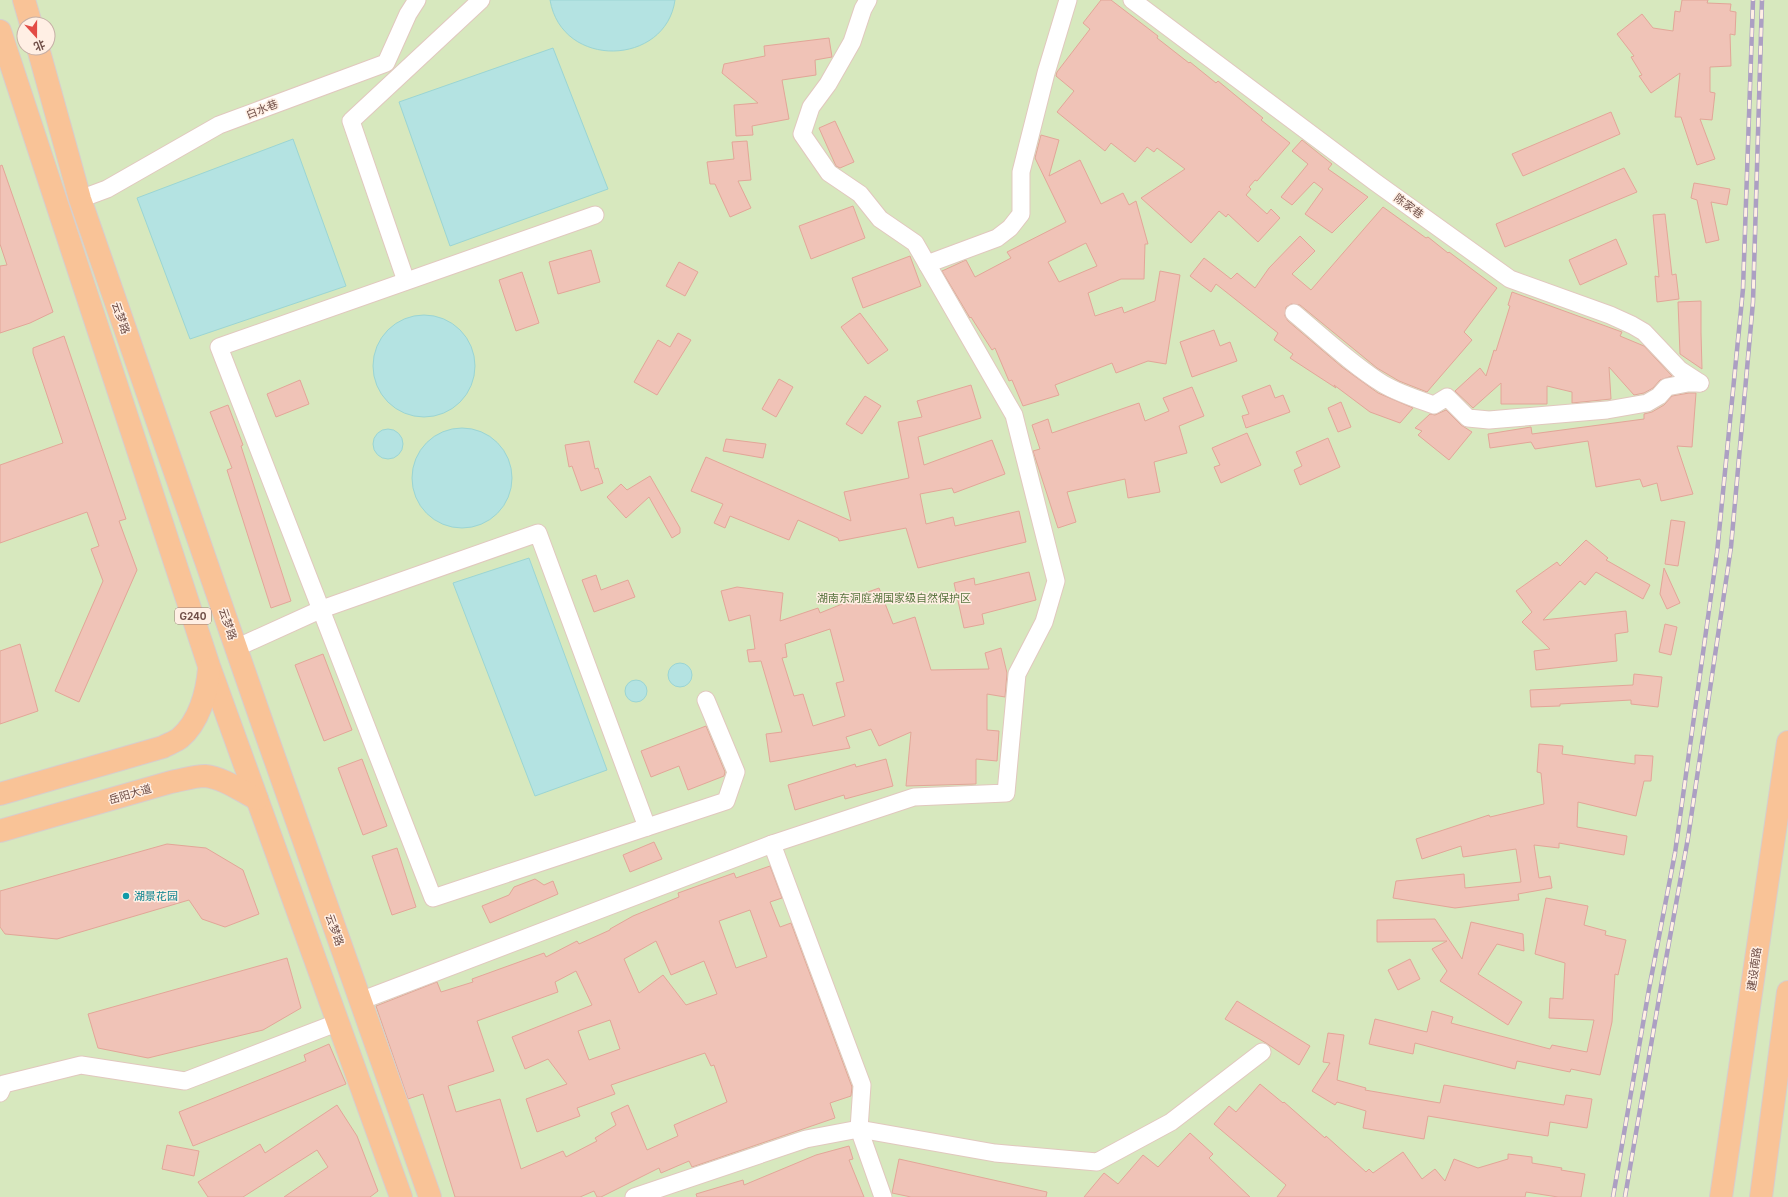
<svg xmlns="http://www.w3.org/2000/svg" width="1788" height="1197" viewBox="0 0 1788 1197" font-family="Inter,'Noto Sans SC',sans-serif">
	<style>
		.green { fill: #d7e8be; fill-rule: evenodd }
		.water { fill: #b4e3e2; stroke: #9bd5d3 }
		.building { fill: #f0c3b7; stroke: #e2a698; fill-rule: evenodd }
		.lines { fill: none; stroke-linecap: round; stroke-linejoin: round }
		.minor-casing { stroke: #e1c8be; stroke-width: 19 }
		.major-casing { stroke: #d7cecc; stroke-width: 24 }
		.minor { stroke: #fff; stroke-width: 17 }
		.major { stroke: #f9c397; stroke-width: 22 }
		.rail-casing { stroke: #ac9fc3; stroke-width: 4.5 }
		.rail { stroke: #ffefe4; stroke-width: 3; stroke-dasharray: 9; stroke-linecap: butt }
		.culture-dot { fill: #0f9aa8; stroke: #ffefe4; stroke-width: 1.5 }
		.labels { text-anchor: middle; stroke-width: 3; stroke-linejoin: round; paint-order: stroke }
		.shield { fill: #ffefe4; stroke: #9b7f77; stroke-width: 1 }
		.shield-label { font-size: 10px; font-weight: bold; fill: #704f48 }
		.street-label { font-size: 11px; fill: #704f48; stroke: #ffefe4 }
		.park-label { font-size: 11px; fill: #5a7640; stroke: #ffefe4 }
		.culture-label { font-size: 11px; fill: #0d838f; stroke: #ffefe4; text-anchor: start }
	</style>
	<rect width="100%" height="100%" fill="#fbebde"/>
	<path class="green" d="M0,0H1788V1197H0ZM24,24H48V48H24Z"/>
	<g class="water">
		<path d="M550,0H675C666,66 562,70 550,0Z"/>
		<path d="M553,48L608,189L450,246L399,102Z"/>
		<path d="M293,139L346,286L190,339L137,198Z"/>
		<circle cx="424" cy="366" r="51"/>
		<circle cx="462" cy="478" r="50"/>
		<circle cx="388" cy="444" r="15"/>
		<path d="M529,558L607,770L535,796L453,583Z"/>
		<circle cx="680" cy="675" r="12"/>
		<circle cx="636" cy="691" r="11"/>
	</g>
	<g class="building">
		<path d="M1101,0H1111L1158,36L1157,38L1189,63L1190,62L1216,83L1218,81L1263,118L1261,120L1290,143L1257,181L1255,180L1249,187L1251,189L1246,195L1267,214L1271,209L1280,218L1258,242L1228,214L1226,217L1219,211L1191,243L1141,198L1185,169L1157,148L1154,152L1147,147L1135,162L1111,143L1105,151L1057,112L1074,91L1056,76L1057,72L1090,29L1083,23Z"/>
		<path d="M1682,0H1708L1707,3L1731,4L1730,11L1736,12L1735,35L1730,34L1731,66L1710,67V92L1715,93L1712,120L1700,119L1715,159L1697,165L1681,117H1675L1680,73L1651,93L1639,76L1642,75L1631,57L1634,56L1617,34L1642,14L1653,28L1673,31L1675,11L1680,12Z"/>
		<path d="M829,38L832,57L815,60L816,75L782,80L789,119L752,126L753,135L736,136L734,105L758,103L722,73L724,64L765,56L764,46Z"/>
		<path d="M1611,112L1620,134L1523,176L1512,154Z"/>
		<path d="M835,121L854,162L840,168L836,166L819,128Z"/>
		<path d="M1041,135L1059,140L1049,176L1080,160L1101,204L1123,193L1129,205L1136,201L1148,244H1145L1144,279H1121L1088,293L1095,316L1122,307L1124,313L1155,301L1160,271L1180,275L1166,364L1148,361L1116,373L1112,363L1055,385L1059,395L1023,406L1012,380L1009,381L995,348L992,350L971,317L970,318L942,271L966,260L975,277L1011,258L1007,252L1066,222L1035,158ZM1086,243L1097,266L1059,282L1048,262Z"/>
		<path d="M1302,140L1332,164L1328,169L1368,197L1332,233L1305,214L1323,189L1314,182L1292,205L1281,197L1308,164L1292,151Z"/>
		<path d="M747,141L751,180L738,181L751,208L730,217L715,184H710L707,162L734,159L732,142Z"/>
		<path d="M2,165L53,312L30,323L0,333V266L7,265L0,244V166Z"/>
		<path d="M1624,168L1637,192L1505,247L1496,224Z"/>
		<path d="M1694,183L1730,189L1727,205L1711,202L1719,240L1706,243L1697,200L1691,198Z"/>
		<path d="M853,206L865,238L811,259L799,226Z"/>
		<path d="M1383,207L1426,238L1428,237L1448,253L1449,252L1497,288L1464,332L1472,340L1427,392L1399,381L1377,368L1300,305L1291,304L1286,307L1285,316L1288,321L1342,367L1378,393L1413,408L1400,423L1370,412L1334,385L1336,388L1290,358L1293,354L1274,340L1278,333L1216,284L1211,292L1190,276L1204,258L1231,279L1237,273L1255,288L1269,268L1300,236L1315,251L1292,274L1311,290Z"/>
		<path d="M1665,214L1672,275L1676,274L1679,299L1657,302L1655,276L1659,277L1653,215Z"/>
		<path d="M1616,239L1627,264L1580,285L1569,260Z"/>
		<path d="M591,250L600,282L558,294L549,262Z"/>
		<path d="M910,256L921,286L863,308L852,278Z"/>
		<path d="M679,262L698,272L685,296L666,286Z"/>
		<path d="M522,272L539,323L516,331L499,280Z"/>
		<path d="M1512,292L1622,332L1620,336L1644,346L1672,376L1660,380L1653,388L1644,393L1634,395L1609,367L1611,399L1572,403V392L1547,386V404H1501V383L1473,408L1455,391L1480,368L1486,376L1494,350L1496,351L1510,306L1508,305Z"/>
		<path d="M1701,301V333L1702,369L1680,354L1678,302Z"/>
		<path d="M860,313L888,350L868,364L841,327Z"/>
		<path d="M1214,330L1220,346L1230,342L1237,361L1192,377L1180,342Z"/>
		<path d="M678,333L691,340L657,395L634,382L658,340L670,347Z"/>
		<path d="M64,336L126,519L119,521L137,570L79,702L55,691L103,581L91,549L99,546L87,512L0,543V465L63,443L33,353V348Z"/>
		<path d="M779,379L793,387L776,417L762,409Z"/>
		<path d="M300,380L309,404L276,417L267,394Z"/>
		<path d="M971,385L981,418L918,437L924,465L992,440L1005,474L954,493L952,488L920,494L926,524L953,517L955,526L1019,511L1026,542L918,568L906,528L839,541L838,538L798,520L789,540L730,516L725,528L714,523L723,504L691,491L706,457L851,521L844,492L909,478L898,422L922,417L917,401Z"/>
		<path d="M1270,385L1275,398L1283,395L1290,412L1246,428L1242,416L1249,414L1242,396Z"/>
		<path d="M1192,387L1204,416L1179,426L1187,453L1154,462L1160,492L1128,498L1125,479L1067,492L1076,522L1058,528L1033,451L1040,449L1032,425L1048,419L1052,433L1139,403L1145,421L1169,411L1163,398Z"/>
		<path d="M1689,393H1696L1692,447L1677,446L1693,494L1661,501L1657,483L1643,487L1640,479L1596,487L1588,441L1535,449L1531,442L1490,448L1488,434L1531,427L1532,434L1644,419V414L1652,412L1664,405L1672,396Z"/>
		<path d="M865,396L881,406L862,434L846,424Z"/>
		<path d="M1341,402L1351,427L1338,432L1328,408Z"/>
		<path d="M228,405L243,445L241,446L291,601L271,608L227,470L232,468L210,412Z"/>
		<path d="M1446,410L1461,425L1472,432L1449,460L1418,435L1422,431L1415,428L1430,414L1435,415Z"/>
		<path d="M1247,433L1261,465L1221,483L1214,467L1220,465L1212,448Z"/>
		<path d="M1328,438L1340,467L1300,485L1294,470L1302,466L1296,452Z"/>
		<path d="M726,439L766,444L763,458L723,451Z"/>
		<path d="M589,441L595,469L598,468L603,483L581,491L572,466L569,467L565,445Z"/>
		<path d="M650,476L680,528V533L672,538L649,497L626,518L607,497L621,484L627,490Z"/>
		<path d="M1671,520L1685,522L1678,566L1665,564Z"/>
		<path d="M1586,540L1608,558L1606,560L1650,585L1643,599L1596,572L1585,585L1580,581L1543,620L1626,611L1628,632L1615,634L1617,661L1536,670L1534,651L1550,649L1522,622L1532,612L1516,591L1557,562L1560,566Z"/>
		<path d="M1664,568L1680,603L1667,609L1660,594Z"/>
		<path d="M1029,572L1036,600L982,614L984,624L964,628L954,583L974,578L975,585Z"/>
		<path d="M596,575L601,590L628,580L635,597L594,612L582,580Z"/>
		<path d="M737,587L783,593L780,621L818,608L820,613L847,602L846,600L879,588L893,624L915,617L931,670L989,669L985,653L1001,648L1007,673L1005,697L987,694V730L999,731L997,761L976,759V784L906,786L911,732L879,746L871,729L846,737L850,748L770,762L766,734L782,732L761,661L749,662L747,650L755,649L750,615L729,621L721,591ZM830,629L844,681L836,683L845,716L813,726L803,694L794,696L782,658L787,657L785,644Z"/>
		<path d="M1665,624L1677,627L1671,655L1659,652Z"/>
		<path d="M20,644L38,711L0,724V651Z"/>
		<path d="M323,654L352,730L324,741L295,665Z"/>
		<path d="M1634,674L1662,677L1658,707L1631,704V700L1560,704V706L1531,707L1530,690L1633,685Z"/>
		<path d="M706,726L725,772L724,776L688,790L679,766L651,777L641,751Z"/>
		<path d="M1539,744L1563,746L1562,754L1635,764V755L1653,756L1651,781H1644L1636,816L1578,802L1577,827L1627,836L1624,855L1559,843V848L1534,845L1539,878L1550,876L1552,888L1518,894L1519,900L1455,908L1393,898L1396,881L1464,874L1465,888L1521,882L1516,849L1463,857L1461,846L1422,859L1416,839L1489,815L1490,817L1544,804L1541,773L1537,772Z"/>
		<path d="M362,759L387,826L363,835L338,768Z"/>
		<path d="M886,759L893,786L845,799L844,795L795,810L788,785L855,764L856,767Z"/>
		<path d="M654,842L662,859L630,872L623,855Z"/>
		<path d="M167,844L206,848L243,870L259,914L225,927L202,919L189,900L57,939L5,934L0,927V891Z"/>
		<path d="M397,848L416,907L392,915L372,856Z"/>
		<path d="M770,866L782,898L770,902L780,927L791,923L852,1087L851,1096L830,1103L835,1118L692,1167L689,1161L661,1173L659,1168L601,1197H597L594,1191L580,1197H455L423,1094L408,1099L376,1006L437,982L441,992L473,982L472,979L544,953L546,957L577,941L579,944L610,930V929L633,916L679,897L678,893L734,873L736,878ZM750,910L767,957L736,968L719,921ZM656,941L671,975L704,961L717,994L686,1005L663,975L639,993L624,959ZM576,971L592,1005L512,1037L525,1069L548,1059L567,1084L526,1099L537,1132L580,1116L577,1108L615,1094L611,1085L705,1053L711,1066L714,1065L727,1102L674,1125L678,1136L647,1150L628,1105L611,1113L616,1125L595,1138L597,1141L566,1157L563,1151L521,1169L500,1099L456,1112L448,1086L494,1071L477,1021L558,992L555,982ZM610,1020L620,1049L589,1060L578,1031Z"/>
		<path d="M535,879L544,885L553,881L558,894L490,923L482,906L509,895L514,887Z"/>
		<path d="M1546,898L1588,906L1584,925L1606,931L1605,935L1626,940L1618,975L1615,974L1612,1022L1600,1075L1571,1069L1570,1072L1517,1061L1515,1069L1415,1043L1413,1054L1369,1044L1375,1019L1427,1032L1432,1011L1453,1017L1451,1023L1550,1049L1552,1045L1587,1052L1594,1020L1549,1018L1550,998L1563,999L1565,963L1535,954Z"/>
		<path d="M1435,919L1462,959L1471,922L1523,934L1524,951L1497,944L1478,974L1522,1002L1508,1025L1440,981L1447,971L1432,949L1447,941L1377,942V920Z"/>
		<path d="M287,958L301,1008L263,1030L148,1058L98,1048L88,1014Z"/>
		<path d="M1410,959L1420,979L1398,990L1388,970Z"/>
		<path d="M1237,1001L1310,1046L1299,1065L1266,1043L1225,1019Z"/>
		<path d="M1328,1033L1344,1035L1337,1080L1366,1088L1365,1090L1440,1103L1444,1085L1564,1105L1566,1095L1592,1099L1587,1128L1550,1122L1548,1136L1428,1116L1424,1139L1363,1128L1366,1111L1337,1102L1335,1105L1312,1091L1330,1063L1323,1062Z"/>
		<path d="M329,1044L346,1084L193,1146L179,1112L306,1061L304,1055Z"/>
		<path d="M1260,1084L1283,1103L1284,1102L1325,1138L1326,1136L1366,1172L1369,1169L1373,1173L1403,1152L1422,1179L1435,1169L1445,1181L1454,1159L1478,1168L1508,1159V1154L1532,1157V1163L1562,1168L1561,1170L1585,1174L1581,1197H1558L1526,1192L1525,1197H1277L1286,1185L1214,1124L1229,1106L1236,1112Z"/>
		<path d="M337,1105L357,1136L378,1191L370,1197H284L328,1167L317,1150L243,1197H208L198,1182L260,1144L265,1153Z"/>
		<path d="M1190,1133L1213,1154L1209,1158L1250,1197H1084L1104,1173L1118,1184L1143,1155L1158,1167Z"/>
		<path d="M167,1145L199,1151L194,1176L162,1169Z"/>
		<path d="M849,1146L853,1159L849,1160L864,1197H697L696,1194L743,1180L744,1185L816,1155Z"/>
		<path d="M899,1159L1047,1192L1046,1197H911L892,1193Z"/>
	</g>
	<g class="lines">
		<defs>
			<g id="minor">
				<path d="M1132,0L1375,182L1510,279L1610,315L1632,325L1644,332L1680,370L1700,383"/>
				<path d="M80,199L107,189L219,125L386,63L408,14L417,0"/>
				<path d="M595,215L219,347L433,898L726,801L736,772L706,700"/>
				<path d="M927,264L997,238L1010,228L1021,214V172L1046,73L1068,0"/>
				<path d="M406,281L351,121L481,0"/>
				<path d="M1294,313C1323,337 1351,364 1383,384C1398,393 1417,399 1434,405L1447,397L1468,418L1489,420L1607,410L1647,403L1659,396L1667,387L1688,383H1700"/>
				<path d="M236,648L322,609L538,533L647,827"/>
				<path d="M772,844L862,1085L859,1129L883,1197"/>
				<path d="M360,1001L772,844L914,797L1006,793L1017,674L1044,622L1056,581L1014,415L915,243L880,219L860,194L829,173L802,134L811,107L828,84L852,42L863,9L868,0"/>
				<path d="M0,1093L4,1084L81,1065L185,1081L339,1022"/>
				<path d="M634,1197L806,1139L859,1129L995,1153L1097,1162L1171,1122L1262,1052"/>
			</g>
			<g id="major">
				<path d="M24,0L31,24"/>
				<path d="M0,31L209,666L401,1197"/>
				<path d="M38,48L80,199L266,734L430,1197"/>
				<path d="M0,794L163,747C168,744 175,742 180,738C199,722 207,693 209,669"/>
				<path d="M0,831L171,782C182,780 194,776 205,776C224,778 241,791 257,799"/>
				<path d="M1721,1197L1788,742"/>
				<path d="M1761,1197L1788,992"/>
			</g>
		</defs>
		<use href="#minor" class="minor-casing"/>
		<use href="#major" class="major-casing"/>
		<use href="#minor" class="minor"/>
		<use href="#major" class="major"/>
		<defs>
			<g id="rail">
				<path d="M1613,1197L1649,989L1675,853L1717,553L1743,289L1753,0"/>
				<path d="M1625,1197L1662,981L1688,838L1731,547L1753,302L1762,0"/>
			</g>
		</defs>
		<use href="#rail" class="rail-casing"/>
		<use href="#rail" class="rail"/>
	</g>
	<circle class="culture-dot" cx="126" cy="896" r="4"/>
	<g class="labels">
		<rect class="shield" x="175" y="608" width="36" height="16" rx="3"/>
		<g class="shield-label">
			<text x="193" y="620">G240</text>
		</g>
		<g class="street-label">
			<text transform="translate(262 109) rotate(-21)" y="4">白水巷</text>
			<text transform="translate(1409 206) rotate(36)" y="4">陈家巷</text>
			<text transform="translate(121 318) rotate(71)" y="4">云梦路</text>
			<text transform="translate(228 624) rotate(71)" y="4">云梦路</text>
			<text transform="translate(130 794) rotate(-16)" y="4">岳阳大道</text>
			<text transform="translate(335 930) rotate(70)" y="4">云梦路</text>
			<text transform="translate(1754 969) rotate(-82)" y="4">建设南路</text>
		</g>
		<g class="park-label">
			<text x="894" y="602">湖南东洞庭湖国家级自然保护区</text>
		</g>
		<g class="culture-label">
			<text x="134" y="900">湖景花园</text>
		</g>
	</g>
	<g transform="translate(36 36) rotate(159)"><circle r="19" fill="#ffefe4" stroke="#c6afa6"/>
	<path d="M0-3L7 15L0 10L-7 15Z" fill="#e34c45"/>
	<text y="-6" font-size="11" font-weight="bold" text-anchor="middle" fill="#704f48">北</text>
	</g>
</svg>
